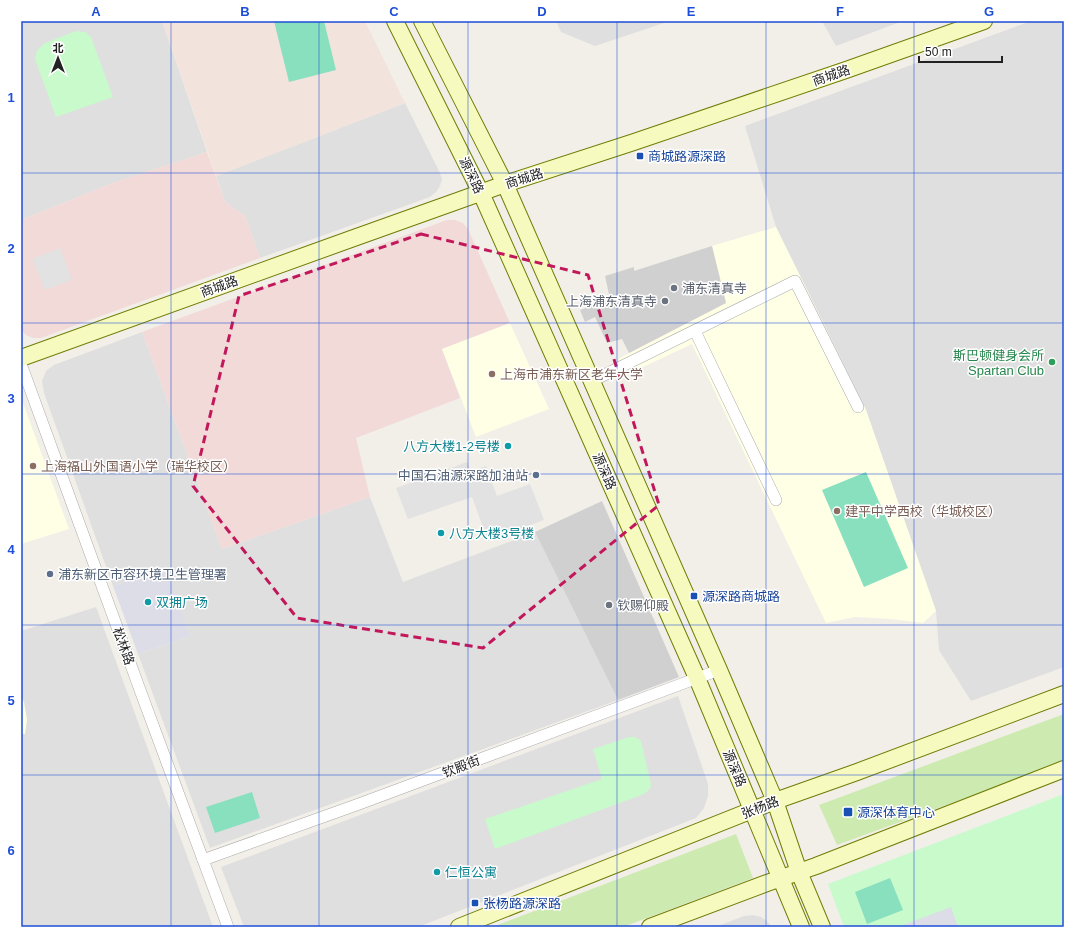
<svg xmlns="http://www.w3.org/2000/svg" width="1085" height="948" viewBox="0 0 1085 948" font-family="Helvetica,'Noto Sans SC',sans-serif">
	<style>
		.residential { fill: #e0dfdf }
		.commercial { fill: #f2dad9 }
		.education { fill: #ffffe5 }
		.religious { fill: #d0d0d0 }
		.military { fill: #f3e3dd }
		.grass { fill: #cdebb0 }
		.park { fill: #c8facc }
		.pitch { fill: #88e0be }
		.parking { fill: #e2e2e2 }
		.plaza { fill: #dddde8 }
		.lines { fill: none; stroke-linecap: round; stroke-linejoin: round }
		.street-casing { stroke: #a9a9a9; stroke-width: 12 }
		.secondary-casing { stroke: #707d05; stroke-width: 18 }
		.street { stroke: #fff; stroke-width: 11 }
		.secondary { stroke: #f7fabf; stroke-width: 16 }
		.marked { fill: none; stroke: #c2185b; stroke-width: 3; stroke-dasharray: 8 5; stroke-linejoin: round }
		.grid { fill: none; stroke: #1d4ed8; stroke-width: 1; stroke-opacity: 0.55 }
		.transit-dot { fill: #1a4fb4; stroke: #fff; stroke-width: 1.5 }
		.worship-dot { fill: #6b7280; stroke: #fff; stroke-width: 1.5 }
		.leisure-dot { fill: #2e9e5b; stroke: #fff; stroke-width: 1.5 }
		.education-dot { fill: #8d6e63; stroke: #fff; stroke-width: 1.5 }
		.culture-dot { fill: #0f9aa8; stroke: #fff; stroke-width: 1.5 }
		.service-dot { fill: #5c6f8a; stroke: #fff; stroke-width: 1.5 }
		.labels { text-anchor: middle; stroke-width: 3; stroke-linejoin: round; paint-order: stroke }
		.street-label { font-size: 13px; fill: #222; stroke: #fff }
		.transit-label { font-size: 13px; fill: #164399; stroke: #fff; text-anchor: start }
		.worship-label { font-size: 13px; fill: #5b616d; stroke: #fff; text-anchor: start }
		.leisure-label { font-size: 13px; fill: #27864d; stroke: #fff; text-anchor: end }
		.education-label { font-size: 13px; fill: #785e54; stroke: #fff; text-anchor: start }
		.culture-label { font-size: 13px; fill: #0d838f; stroke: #fff; text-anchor: start }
		.service-label { font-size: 13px; fill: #4e5e75; stroke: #fff; text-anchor: end }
		.neatline { fill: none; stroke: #1d4ed8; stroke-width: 1.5 }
		.grid-label { font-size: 13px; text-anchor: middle; font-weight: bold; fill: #1d4ed8 }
	</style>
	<rect width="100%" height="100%" fill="#f2efe9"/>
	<g class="residential">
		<path d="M21,21H162L207,152L113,183L21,220Z"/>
		<path d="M556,21H670L595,46L561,32Z"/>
		<path d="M822,21H903L836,46Z"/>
		<path d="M1031,21H1064V667L971,701L939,650L936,611L866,410L776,227L745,126Z"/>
		<path d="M405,103L440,173L442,179L440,186L436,192L430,197L260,258L245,216L225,202L216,176Z"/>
		<path d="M142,332L222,549L370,497L403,582L535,532L618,700L210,848L138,654L190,636L165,569L113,586L44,393L42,381L46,371L54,365Z"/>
		<path d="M96,607L213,927H21V631Z"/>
		<path d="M678,696L708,784V796L704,808L696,818L418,927H244L221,867Z"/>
		<path d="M753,915L761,917L767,921L772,927H715L744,916Z"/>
	</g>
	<g class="commercial">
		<path d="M207,152L225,202L245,216L260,258L41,338H33L26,335L21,330V220L113,183Z"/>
		<path d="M447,220H455L463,223L468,229L510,323L442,349L460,398L356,438L370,497L222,549L142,332Z"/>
	</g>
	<g class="education">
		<path d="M776,227L866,410L936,611L923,623L891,619L855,617L826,623L692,344L626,375L618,359L726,303L712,246Z"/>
		<path d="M510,323L549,409L476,437L442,349Z"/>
		<path d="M21,401L23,403L69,529L21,544Z"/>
		<path d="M21,694L24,702L27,720L25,734H21Z"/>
	</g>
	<g class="religious">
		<path d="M712,246L726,303L629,353L622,339L607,343L595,317L585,322L580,310L610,299L605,276L634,267V271Z"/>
		<path d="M602,501L679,677L618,700L535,532Z"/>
	</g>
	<path class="military" d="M162,21H365L405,103L216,176Z"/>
	<g class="grass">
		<path d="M1064,714V762L837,845L819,805Z"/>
		<path d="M736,834L753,878L623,927H492Z"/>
	</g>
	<g class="park">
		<path d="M76,31L85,32L91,37L113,97L56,117L35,59L37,50L45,43Z"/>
		<path d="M629,737H635L641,741L651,784L650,789L644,794L495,849L485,819L602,779L593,749Z"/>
		<path d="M1064,794V927H844L828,884Z"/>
	</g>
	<g class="pitch">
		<path d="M274,21H324L336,70L289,82Z"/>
		<path d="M866,472L908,568L864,587L822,490Z"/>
		<path d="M252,792L260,818L215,833L206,807Z"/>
		<path d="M890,878L903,910L867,924L855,892Z"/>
	</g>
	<g class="parking">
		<path d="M60,248L72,280L45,290L32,259Z"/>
		<path d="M467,462L471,471L486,466L497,496L530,484L544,520L488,541L472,497L408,519L396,488Z"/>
	</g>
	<g class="plaza">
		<path d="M166,569L190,636L138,654L113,586Z"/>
		<path d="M951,907L958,927H898Z"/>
	</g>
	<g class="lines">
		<defs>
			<g id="street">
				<path d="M695,331L776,500"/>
				<path d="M21,364L140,690L228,927"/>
				<path d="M592,381L795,281L858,407"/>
				<path d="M203,860L359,804L719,670"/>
			</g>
			<g id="secondary">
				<path d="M395,21L481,193L697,678L801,927"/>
				<path d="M422,21L505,184L719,670L775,801L799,872L822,927"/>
				<path d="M21,358L351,239L505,184L634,142L846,70L984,21"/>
				<path d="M459,927L775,801L857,772L1064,694"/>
				<path d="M650,927L767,883L816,866L1064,769"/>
			</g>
		</defs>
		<use href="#street" class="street-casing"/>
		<use href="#secondary" class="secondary-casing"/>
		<use href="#street" class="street"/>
		<use href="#secondary" class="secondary"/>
	</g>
	<path class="marked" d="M421,234L588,275L659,505L483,648L297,618L193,486L239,296Z"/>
	<path class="grid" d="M171,21V927M319,21V927M468,21V927M617,21V927M766,21V927M914,21V927M21,173H1064M21,323H1064M21,474H1064M21,625H1064M21,775H1064"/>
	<g class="transit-dot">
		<rect x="636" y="152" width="8" height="8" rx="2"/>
		<rect x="690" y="592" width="8" height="8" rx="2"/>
		<rect x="843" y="807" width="10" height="10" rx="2"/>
		<rect x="471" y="899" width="8" height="8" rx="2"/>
	</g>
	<g class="worship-dot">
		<circle cx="674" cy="288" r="4"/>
		<circle cx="665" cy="301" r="4"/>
		<circle cx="609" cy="605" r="4"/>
	</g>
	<circle class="leisure-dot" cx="1052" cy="362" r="4"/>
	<g class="education-dot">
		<circle cx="492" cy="374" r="4"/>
		<circle cx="33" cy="466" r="4"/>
		<circle cx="837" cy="511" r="4"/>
	</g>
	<g class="culture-dot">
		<circle cx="508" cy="446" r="4"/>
		<circle cx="441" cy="533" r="4"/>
		<circle cx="148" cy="602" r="4"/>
		<circle cx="437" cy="872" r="4"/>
	</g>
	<g class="service-dot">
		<circle cx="536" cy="475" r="4"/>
		<circle cx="50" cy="574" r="4"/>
	</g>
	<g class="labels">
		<g class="street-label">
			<text transform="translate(831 75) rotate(-19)" y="5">商城路</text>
			<text transform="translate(472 175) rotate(64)" y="5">源深路</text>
			<text transform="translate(524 178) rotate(-18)" y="5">商城路</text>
			<text transform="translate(219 286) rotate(-20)" y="5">商城路</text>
			<text transform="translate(605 471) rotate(66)" y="5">源深路</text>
			<text transform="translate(124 646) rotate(70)" y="5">松林路</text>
			<text transform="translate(461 766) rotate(-21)" y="5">钦殿街</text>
			<text transform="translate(735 768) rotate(67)" y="5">源深路</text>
			<text transform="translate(760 807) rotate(-21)" y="5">张杨路</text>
		</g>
		<g class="transit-label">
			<text x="648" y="161">商城路源深路</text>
			<text x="702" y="601">源深路商城路</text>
			<text x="857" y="817">源深体育中心</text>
			<text x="483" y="908">张杨路源深路</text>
		</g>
		<g class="worship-label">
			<text x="682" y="293">浦东清真寺</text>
			<text x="657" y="306" text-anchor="end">上海浦东清真寺</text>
			<text x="617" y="610">钦赐仰殿</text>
		</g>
		<g class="leisure-label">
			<text x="1044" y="360">斯巴顿健身会所<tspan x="1044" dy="15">Spartan Club</tspan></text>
		</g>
		<g class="education-label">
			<text x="500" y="379">上海市浦东新区老年大学</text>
			<text x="41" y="471">上海福山外国语小学（瑞华校区）</text>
			<text x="845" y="516">建平中学西校（华城校区）</text>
		</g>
		<g class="culture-label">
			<text x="500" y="451" text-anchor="end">八方大楼1-2号楼</text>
			<text x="449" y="538">八方大楼3号楼</text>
			<text x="156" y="607">双拥广场</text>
			<text x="445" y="877">仁恒公寓</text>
		</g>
		<g class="service-label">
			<text x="528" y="480">中国石油源深路加油站</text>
			<text x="58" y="579" text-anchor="start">浦东新区市容环境卫生管理署</text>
		</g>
	</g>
	<rect width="1085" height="948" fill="none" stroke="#ffffff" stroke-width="44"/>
	<g transform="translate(58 58)" stroke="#ffffff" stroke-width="3" paint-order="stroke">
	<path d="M0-3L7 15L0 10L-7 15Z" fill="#222222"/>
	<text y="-6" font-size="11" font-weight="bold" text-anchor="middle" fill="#222222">北</text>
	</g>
	<path d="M919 56v6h83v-6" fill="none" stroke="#222222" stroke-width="2"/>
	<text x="925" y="56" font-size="12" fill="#222222" stroke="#ffffff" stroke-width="3" paint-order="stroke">50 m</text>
	<rect x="22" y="22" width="1041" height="904" class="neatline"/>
	<g class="grid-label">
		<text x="96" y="16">A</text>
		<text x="245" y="16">B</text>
		<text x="394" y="16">C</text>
		<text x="542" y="16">D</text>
		<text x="691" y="16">E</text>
		<text x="840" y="16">F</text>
		<text x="989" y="16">G</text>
		<text x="11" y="102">1</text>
		<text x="11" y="253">2</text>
		<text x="11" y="403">3</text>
		<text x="11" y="554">4</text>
		<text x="11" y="705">5</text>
		<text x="11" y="855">6</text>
	</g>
</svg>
